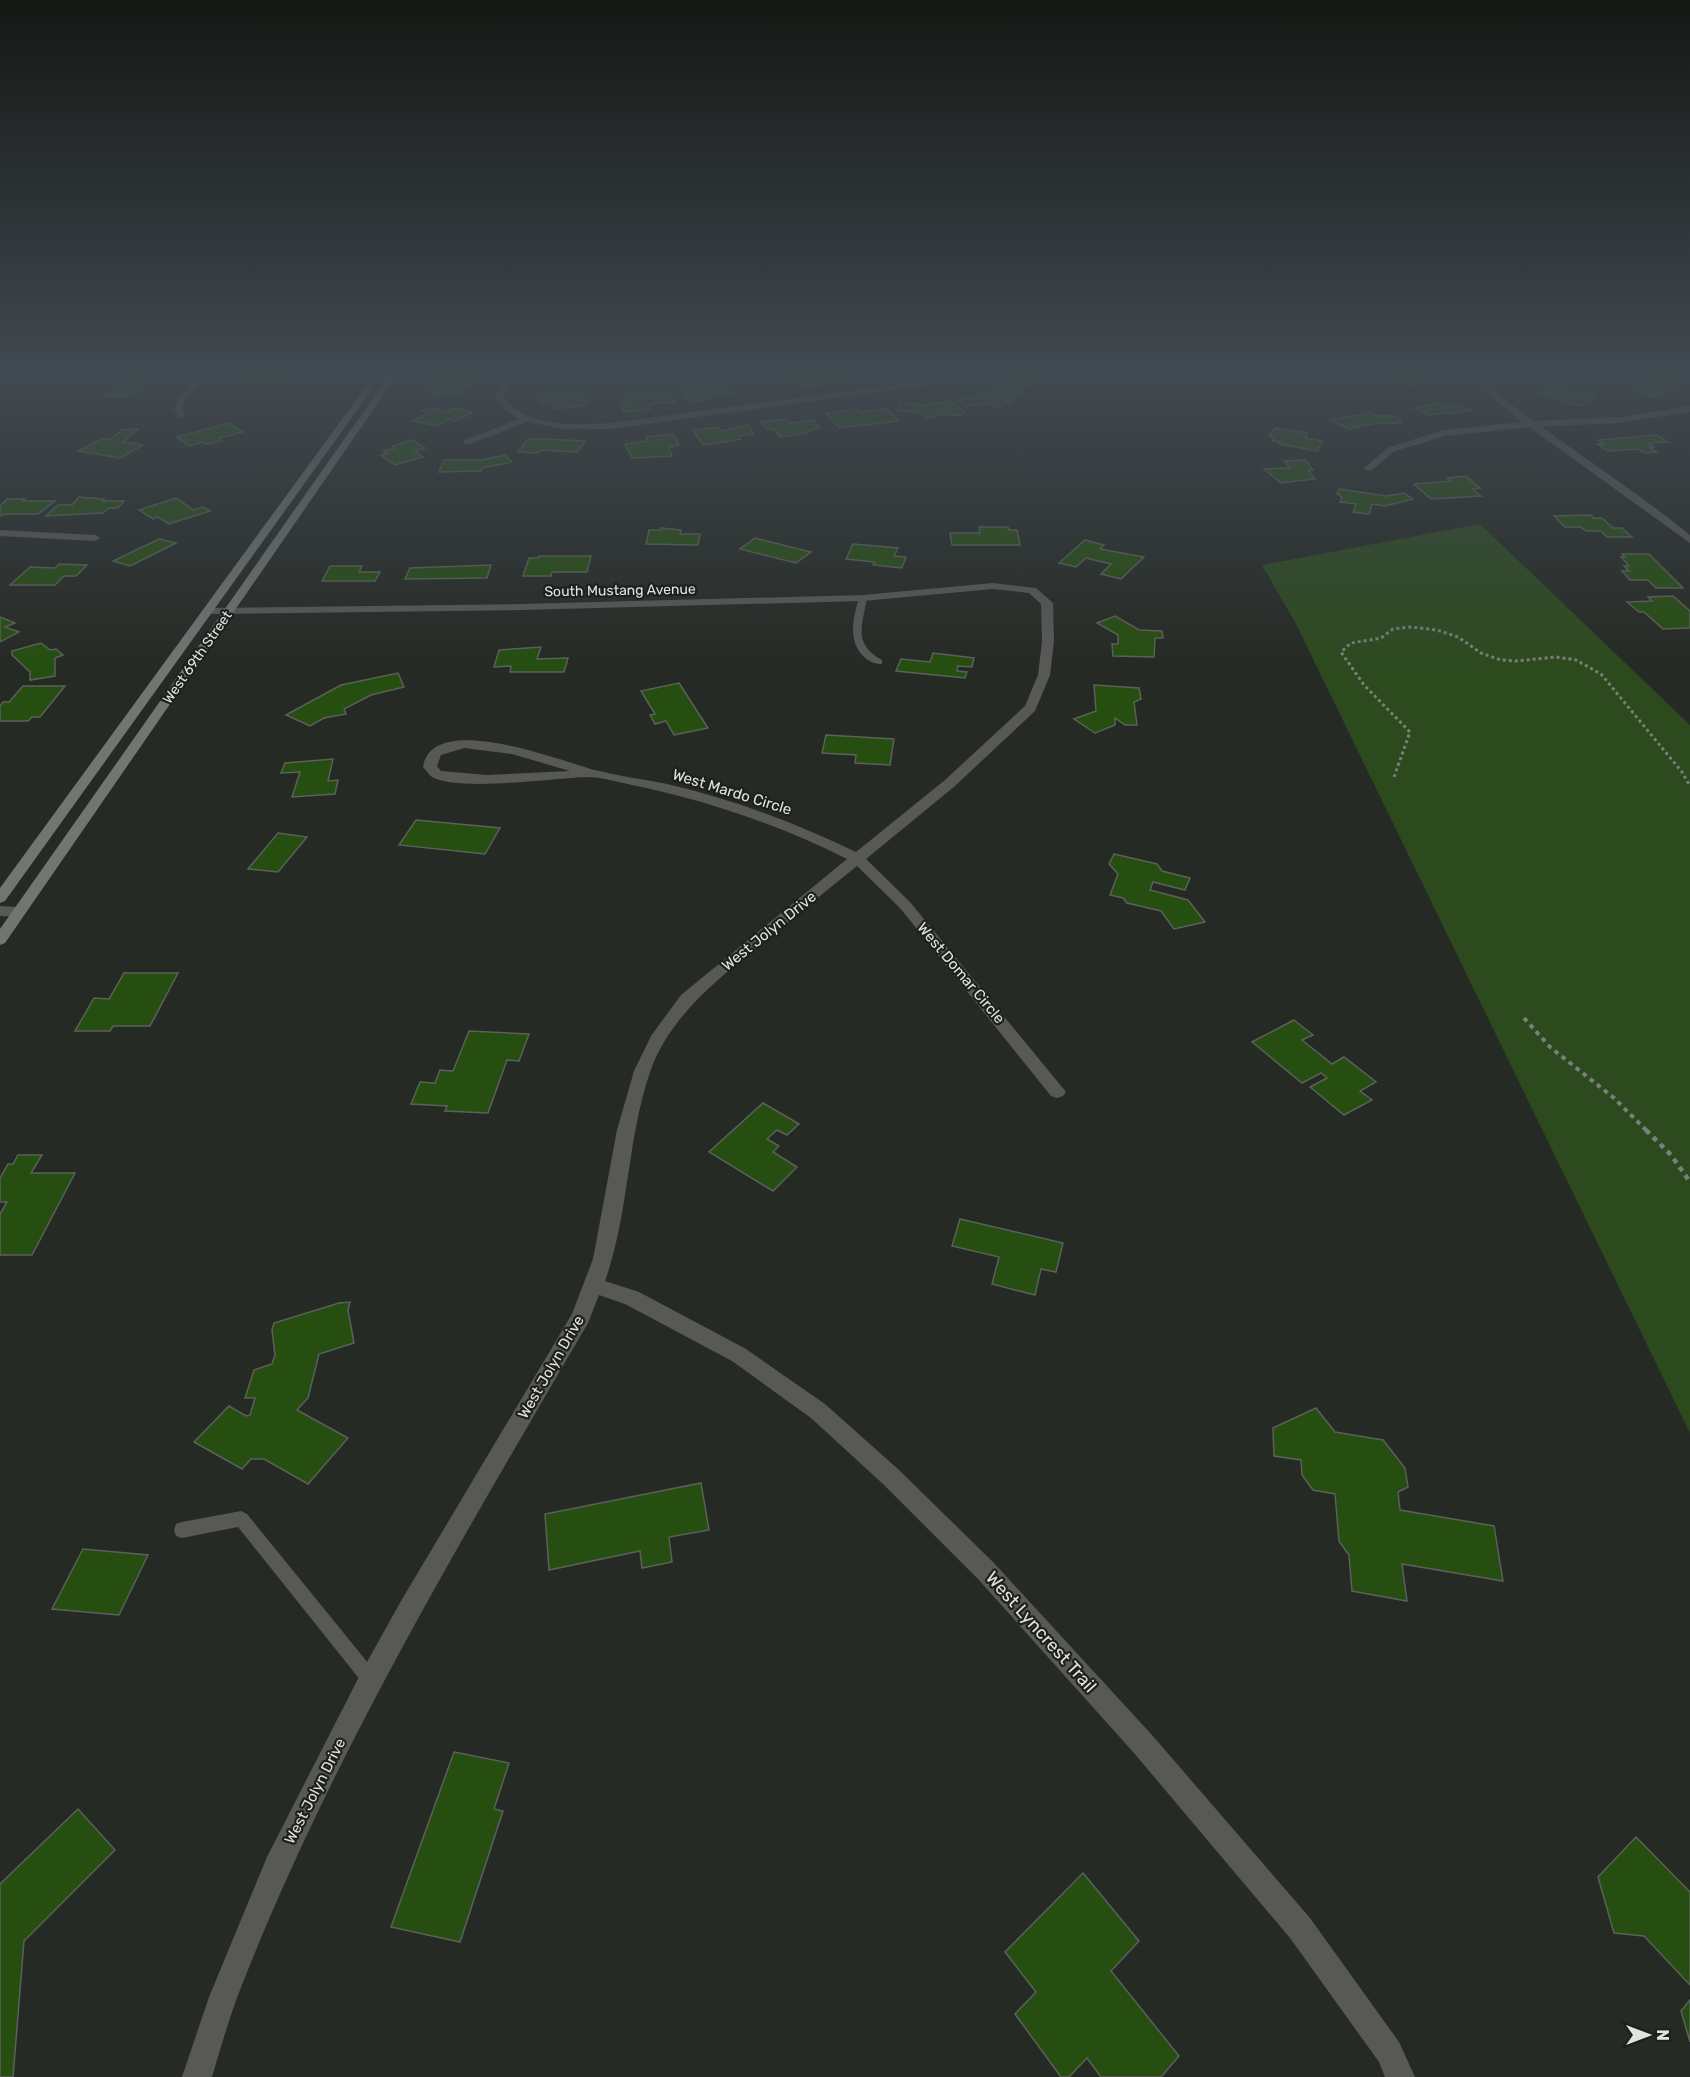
<svg xmlns="http://www.w3.org/2000/svg" width="1690" height="2077" viewBox="0 0 1690 2077" font-family="Rubik,sans-serif">
	<style>
		.green { fill: #2d4a1f }
		.building { fill: #264e10; stroke: #5c605b; stroke-width: 1.5 }
		.lines { fill: none; stroke-linecap: round; stroke-linejoin: round }
		.path-far2 { stroke: #7b7e7a; stroke-width: 3; stroke-dasharray: 3 3; stroke-linecap: butt }
		.path-far1 { stroke: #7b7e7a; stroke-width: 4; stroke-dasharray: 4.5 4.5; stroke-linecap: butt }
		.path { stroke: #7b7e7a; stroke-width: 4.5; stroke-dasharray: 5 5; stroke-linecap: butt }
		.service { fill: #585957; fill-rule: evenodd }
		.minor { fill: #585957; fill-rule: evenodd }
		.tertiary { fill: #585957; fill-rule: evenodd }
		.secondary { fill: #727571; fill-rule: evenodd }
		.labels { text-anchor: middle; stroke-width: 4.5; stroke-linejoin: round; paint-order: stroke }
		.far-street-label { font-size: 14px; fill: #e1e3e0; stroke: #1d201c }
		.street-label { font-size: 15px; fill: #e1e3e0; stroke: #1d201c }
		.near-street-label { font-size: 18px; fill: #e1e3e0; stroke: #1d201c }
	</style>
	<rect width="100%" height="100%" fill="#262a25"/>
	<path class="green" d="M1480,524L1690,725V1433L1296,624L1262,565Z"/>
	<g class="building">
		<path d="M259,374H292L278,375L275,379H288L284,384H241L245,379Z"/>
		<path d="M801,374H842L848,380L802,388L792,376Z"/>
		<path d="M853,374H903L857,380Z"/>
		<path d="M1017,374H1043L1051,376L1047,379H1042L1035,386L1009,382Z"/>
		<path d="M1387,374H1412L1428,381L1411,385Z"/>
		<path d="M444,378H477L471,387H462L457,395L431,396L435,389H424L427,385H440Z"/>
		<path d="M131,379H147L128,396H105L116,386H124Z"/>
		<path d="M1663,381L1679,388L1656,390L1667,395L1649,397L1638,392L1643,391L1631,386Z"/>
		<path d="M725,384L731,393L710,395L713,399L688,402L679,389Z"/>
		<path d="M1002,386L1024,392L1007,400L1010,402L999,407L988,404L965,406L958,399L983,397L981,395Z"/>
		<path d="M1551,387L1573,393L1576,391L1596,397L1580,406L1537,393Z"/>
		<path d="M558,391L560,393L575,391L577,395L582,394L587,401H584L587,405L556,409L550,401L542,402L537,394Z"/>
		<path d="M668,391L674,402L647,404L650,409L624,412L620,404H628L623,394L643,392L645,396Z"/>
		<path d="M952,401L966,414L951,416L948,413L926,419L919,412L897,411L899,403L925,405Z"/>
		<path d="M1439,403L1449,407L1459,405L1471,410L1455,414L1450,412L1429,415L1414,408Z"/>
		<path d="M429,408L447,412L454,408L473,412L456,421L449,419L437,426L414,421L429,413L421,411Z"/>
		<path d="M857,409L859,412L887,409L898,421L839,428L826,413Z"/>
		<path d="M1370,413L1377,416H1396L1401,423H1377L1349,429L1330,420Z"/>
		<path d="M786,419L790,423L813,420L820,428L805,432L807,433L780,437L774,429H767L761,422Z"/>
		<path d="M229,423L243,432L219,438L222,441L207,444L203,442L189,446L177,437Z"/>
		<path d="M747,425L754,434L739,436L741,439L731,441L703,445L693,430L719,427L721,431Z"/>
		<path d="M1275,428L1308,433L1305,438L1323,441L1317,451L1279,444L1280,442L1272,441L1275,437L1269,436Z"/>
		<path d="M138,429L123,442L143,445L120,458L78,451L102,439H111L122,430Z"/>
		<path d="M673,434L679,445L669,448L672,456L632,458L625,444L648,441L646,437Z"/>
		<path d="M1657,435L1668,442L1648,443L1654,447H1649L1657,452L1645,453L1638,449L1608,451L1598,444H1604L1598,440Z"/>
		<path d="M528,439H546L585,441L577,452L540,450L537,453L518,452Z"/>
		<path d="M412,440L425,448L415,451L423,457L395,465L381,455L388,453L384,451L395,448L392,446Z"/>
		<path d="M505,455L512,462L482,468L481,471L439,472L444,460H481Z"/>
		<path d="M1305,460L1313,470H1308L1315,479L1281,483L1264,469L1290,468L1284,461Z"/>
		<path d="M1466,476L1480,488L1472,489L1481,496L1431,499L1414,484L1451,481L1447,478Z"/>
		<path d="M1339,489L1386,496L1404,493L1413,499L1385,506L1372,504L1369,514L1353,512L1356,504L1340,502L1342,497L1337,494Z"/>
		<path d="M79,497L104,499L102,501H124L118,508H109L103,513L46,516L58,505H72Z"/>
		<path d="M176,498L194,510L203,507L210,511L169,524L158,517L153,519L139,510Z"/>
		<path d="M7,499H25L23,501H55L38,514H6L0,516V506Z"/>
		<path d="M1591,515L1593,518H1602L1613,528H1622L1632,537H1607L1601,531H1586L1581,527H1565L1554,516Z"/>
		<path d="M979,527H1008L1009,530H1017L1020,545H952L950,533H980Z"/>
		<path d="M661,528L681,530L680,534H700L698,545L646,544L649,530H661Z"/>
		<path d="M755,538L811,552L796,563L740,549Z"/>
		<path d="M159,539L176,543L130,566L113,561Z"/>
		<path d="M1085,540L1104,545L1100,549L1144,557L1121,579L1101,574L1111,564L1086,558L1076,567L1059,563Z"/>
		<path d="M853,544L898,548L894,556L906,557L902,568L873,565L875,562L846,559Z"/>
		<path d="M1622,554H1649L1683,588H1656L1648,580H1630L1622,571H1629L1624,566H1629L1621,557H1625Z"/>
		<path d="M539,556H591L587,572H552L551,576H523L529,558H538Z"/>
		<path d="M59,564L87,565L76,576H64L55,585H10L30,567L55,568Z"/>
		<path d="M491,565L487,578L405,579L410,568Z"/>
		<path d="M330,566H362L359,572H380L375,581H322Z"/>
		<path d="M1673,596L1690,611V628L1663,629L1644,612H1639L1627,602L1652,601L1648,597Z"/>
		<path d="M1115,616L1139,630L1162,631L1163,638H1155L1154,657L1113,656L1112,644H1118V635L1097,623Z"/>
		<path d="M0,617L15,623L5,627L19,632L0,642Z"/>
		<path d="M41,643L50,650L56,649L63,655L55,658V676L30,680V672L12,655V651Z"/>
		<path d="M541,647L537,659L568,658L564,672H510L511,666L494,667L499,650Z"/>
		<path d="M933,653L974,658L972,667L958,666L957,671L967,672L965,678L896,671L901,659L930,662Z"/>
		<path d="M398,673L404,687L371,695L344,709L346,714L324,718L310,726L286,715L341,685Z"/>
		<path d="M679,683L708,728L674,735L666,721L655,724L650,715L655,714L641,691Z"/>
		<path d="M1094,685L1139,688L1141,699L1134,702L1137,725H1125L1115,718V725L1095,733L1074,719L1096,711Z"/>
		<path d="M23,686H65L40,717H32L28,721H0V706L3,702H9Z"/>
		<path d="M826,735L894,739L890,765L855,763L856,755L822,753Z"/>
		<path d="M333,759L328,781L338,780L335,794L292,797L300,772L281,773L285,763Z"/>
		<path d="M416,820L500,828L485,854L399,845Z"/>
		<path d="M278,833L307,837L278,872L248,869Z"/>
		<path d="M1114,854L1157,864L1162,871L1190,878L1185,890L1153,882L1150,890L1188,900L1205,922L1174,929L1161,911L1127,903L1123,898L1110,895L1118,874L1109,864Z"/>
		<path d="M124,973H178L150,1026H113L110,1031H75L94,998L109,999Z"/>
		<path d="M1294,1020L1313,1035L1302,1040L1332,1064L1344,1057L1376,1082L1360,1091L1372,1100L1344,1115L1310,1087L1327,1078L1321,1073L1302,1083L1252,1042Z"/>
		<path d="M469,1031L529,1034L519,1061L507,1060L488,1113L445,1111L447,1106L411,1104L420,1082L435,1083L440,1070L453,1071Z"/>
		<path d="M763,1103L799,1124L787,1135L777,1130L767,1139L779,1146L773,1152L797,1167L773,1191L709,1152Z"/>
		<path d="M18,1155H42L31,1173H75L32,1255H0V1214L7,1202H0V1178L8,1164H13Z"/>
		<path d="M960,1219L1063,1243L1056,1272L1041,1269L1035,1295L992,1284L999,1257L952,1246Z"/>
		<path d="M350,1302L348,1310L354,1343L319,1354L308,1398L297,1410L348,1438L308,1484L264,1459H251L242,1469L194,1442L229,1406L246,1416L250,1415L255,1398H245L254,1370L272,1364L275,1355L272,1330L274,1323L339,1303Z"/>
		<path d="M1316,1408L1335,1432L1383,1440L1405,1468L1408,1487L1398,1492L1400,1510L1494,1526L1503,1581L1402,1564L1407,1601L1352,1591L1349,1555L1339,1541L1335,1494L1313,1490L1302,1475L1301,1460L1274,1456L1273,1428Z"/>
		<path d="M701,1483L709,1530L669,1537L672,1562L642,1568L640,1551L549,1570L545,1514Z"/>
		<path d="M83,1549L148,1555L119,1615L52,1609Z"/>
		<path d="M454,1752L509,1763L494,1809L503,1811L460,1942L391,1927Z"/>
		<path d="M78,1809L115,1850L24,1941L13,2077H0V1884Z"/>
		<path d="M1636,1837L1690,1892V1985L1644,1936L1614,1933L1598,1877Z"/>
		<path d="M1083,1873L1139,1941L1111,1971L1179,2056L1161,2077H1101L1087,2058L1069,2077H1061L1015,2014L1036,1992L1005,1952Z"/>
		<path d="M1690,2000V2042L1681,2011Z"/>
	</g>
	<g class="lines">
		<path class="path-far2" d="M1394,777L1410,732L1364,685L1341,652L1351,643L1381,638L1393,629L1411,627L1437,630L1458,637L1481,653L1501,660L1516,661L1556,657L1576,660L1601,674L1682,772L1690,786"/>
		<path class="path-far1" d="M1524,1018L1550,1047L1614,1098L1648,1132"/>
		<path class="path" d="M1646,1130L1671,1155L1690,1182"/>
		<g class="service">
			<path d="M860,596L867,598C862,626 853,644 882,660V664C876,664 873,663 868,660C847,646 852,617 860,596Z"/>
			<path d="M241,1511L247,1514L377,1674L380,1680L377,1686L371,1689L365,1686L238,1527L182,1538L176,1536L174,1530L176,1524L182,1522Z"/>
		</g>
		<g class="minor">
			<path d="M201,374H209L185,400L182,409L186,416L179,418L174,409L178,397Z"/>
			<path d="M507,374H515L503,395C527,429 573,425 610,423L978,374L960,381L610,429H564L527,422L470,444H464V440L519,419L504,409L495,395Z"/>
			<path d="M1690,406V412L1619,423L1530,427L1445,436L1395,451L1371,471L1363,469L1389,447L1444,430L1530,421L1619,417Z"/>
			<path d="M0,530L95,535L100,538L95,541L0,536Z"/>
			<path d="M993,583L1036,588L1053,603L1054,641L1050,675L1035,711L955,786L866,859L910,902L1066,1092L1063,1096L1057,1098L1051,1096L900,908L857,866C827,890 798,914 769,938C723,975 670,1014 650,1072C627,1140 629,1214 605,1281L639,1292L746,1349L825,1404L899,1470L994,1563L1152,1735L1310,1918L1399,2042L1415,2077H1385L1379,2062L1290,1938L1134,1753L978,1579L883,1484L811,1418L732,1361L625,1304L599,1295L588,1323C461,1541 330,1758 238,1995C228,2022 220,2050 212,2077H182L209,1997L267,1857L362,1671L401,1601L572,1314L593,1259L617,1130L634,1071L651,1036L681,995L847,859C779,825 706,800 632,785C618,782 601,777 587,777C553,778 460,792 432,777C429,775 426,770 423,767C432,709 563,762 595,770C618,776 643,779 667,784C732,799 796,823 856,852L945,780L1025,706L1038,675L1042,641L1041,604L1029,593L993,589L863,601L522,610L207,614L201,611L207,608L522,604L863,595ZM464,748L512,754L570,771L487,775L441,771L437,766L441,755Z"/>
			<path d="M0,906L19,907L26,912L19,917L0,916Z"/>
		</g>
		<path class="tertiary" d="M1464,374H1473C1542,432 1620,478 1690,535V543L1519,420Z"/>
		<g class="secondary">
			<path d="M375,374H383L5,901L0,903V888Z"/>
			<path d="M390,374H398L5,943L0,945V929Z"/>
		</g>
	</g>
	<linearGradient id="sky" x2="0" y2="1"><stop stop-color="#151714"/><stop offset="0.56" stop-color="#414a51"/><stop offset="1" stop-color="#414a51" stop-opacity="0"/></linearGradient>
	<rect width="1690" height="665" fill="url(#sky)"/>
	<g class="labels">
		<g class="far-street-label">
			<text transform="translate(620 590) rotate(-1)" y="5">South Mustang Avenue</text>
			<text transform="translate(197 657) rotate(-55)" y="5">West 69th Street</text>
		</g>
		<g class="street-label">
			<text transform="translate(732 792) rotate(17)" y="5">West Mardo Circle</text>
			<text transform="translate(769 931) rotate(-39)" y="5">West Jolyn Drive</text>
			<text transform="translate(961 973) rotate(50)" y="5">West Domar Circle</text>
			<text transform="translate(551 1367) rotate(-60)" y="5">West Jolyn Drive</text>
			<text transform="translate(315 1791) rotate(-63)" y="5">West Jolyn Drive</text>
		</g>
		<g class="near-street-label">
			<text transform="translate(1041 1632) rotate(48)" y="6">West Lyncrest Trail</text>
		</g>
	</g>
	<g transform="translate(1648 2035) rotate(90)" stroke="#1d201c" stroke-width="4.5" paint-order="stroke">
	<path d="M0-4.5L10 22L0 15L-10 22Z" fill="#e1e3e0"/>
	<text y="-9" font-size="16" font-weight="bold" text-anchor="middle" fill="#e1e3e0">N</text>
	</g>
</svg>
